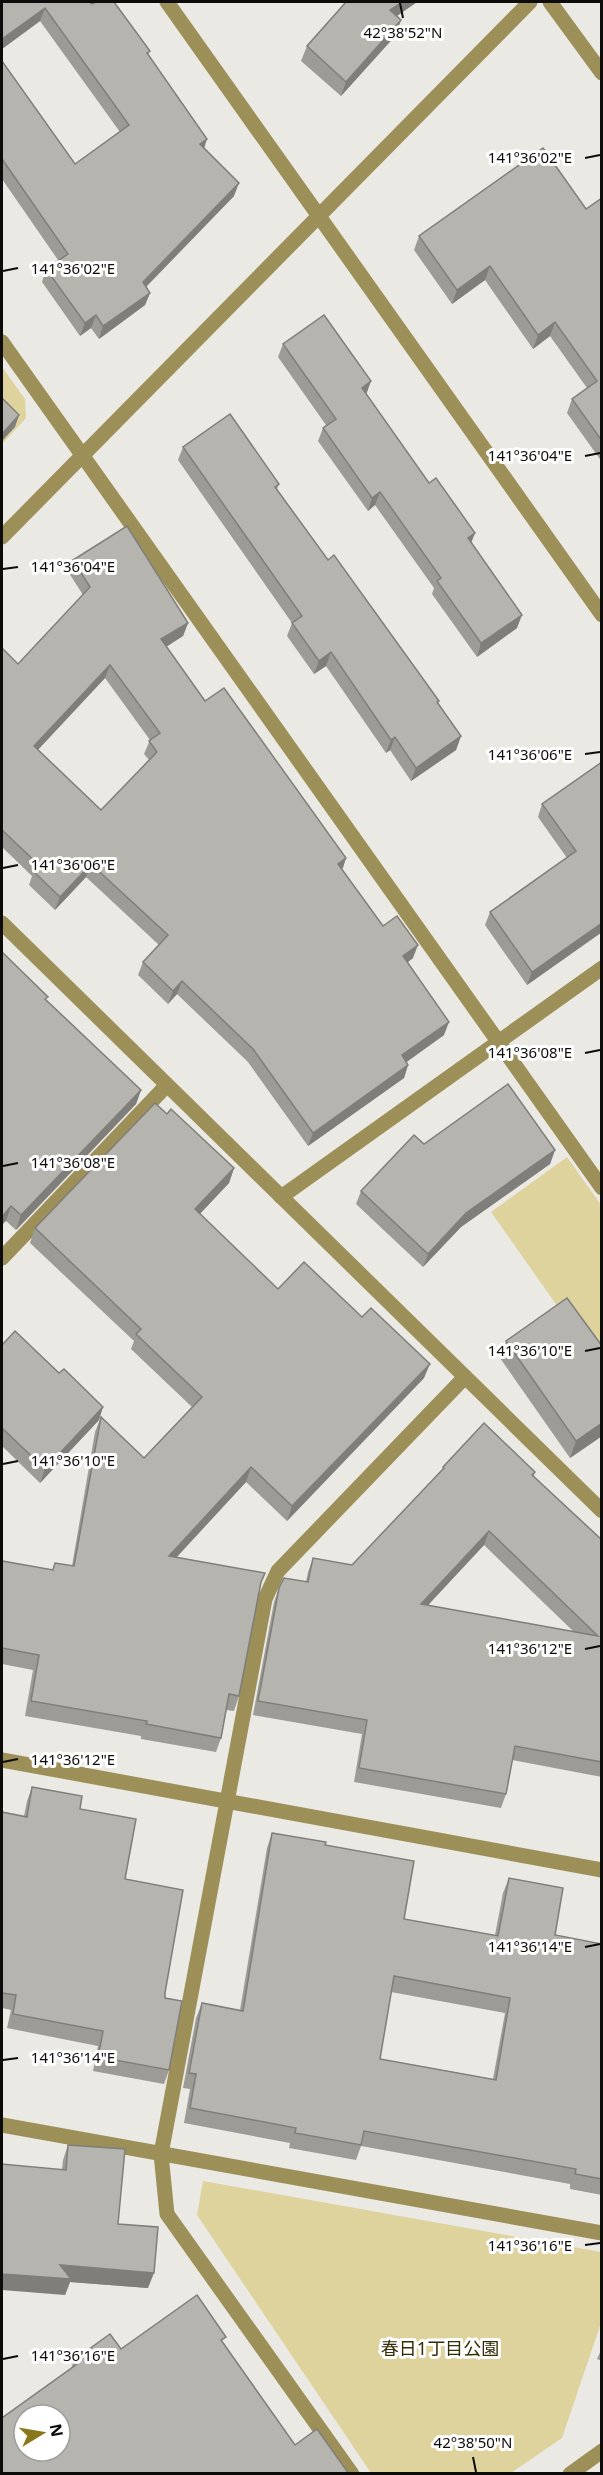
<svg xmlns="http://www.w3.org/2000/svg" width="603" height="2475" viewBox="0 0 603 2475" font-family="'Noto Sans','Noto Sans JP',sans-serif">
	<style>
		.green { fill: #ded29d }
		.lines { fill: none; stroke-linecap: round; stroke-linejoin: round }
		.street { stroke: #9c9058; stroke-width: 15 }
		.wall { fill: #9c9b96; fill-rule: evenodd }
		.shaded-wall { fill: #7f7e7a }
		.building { fill: #b5b4ae; stroke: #7f7e7a; stroke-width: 1.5; fill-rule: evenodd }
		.ticks { fill: none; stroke: #0d0c0a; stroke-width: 2 }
		.labels { text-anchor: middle; stroke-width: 6; stroke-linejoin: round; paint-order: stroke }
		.park-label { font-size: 18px; fill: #342c05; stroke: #fff }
		.ticks-label { font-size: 15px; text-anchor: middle; fill: #0d0c0a; stroke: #fff; stroke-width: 6; stroke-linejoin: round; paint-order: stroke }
	</style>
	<rect width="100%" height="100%" fill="#eae9e3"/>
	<g class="green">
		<path d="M2,367L25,399L26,418L2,444Z"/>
		<path d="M567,1157L601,1205V1368L491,1212Z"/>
		<path d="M203,2181L601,2252V2323L562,2438L511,2473H371L197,2215Z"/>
	</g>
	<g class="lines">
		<g class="street">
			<path d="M167,2L602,615"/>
			<path d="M550,2L602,73"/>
			<path d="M2,342L602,1188"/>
			<path d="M2,537L530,2"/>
			<path d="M2,923L602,1511"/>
			<path d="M281,1197L602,968"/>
			<path d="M2,1258L167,1085"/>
			<path d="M2,1760L602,1870"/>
			<path d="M2,2125L602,2233"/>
			<path d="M352,2474L167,2214L161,2154L265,1599L278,1571L465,1377"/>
			<path d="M570,2474L602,2451"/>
		</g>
	</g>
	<g class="wall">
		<path d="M2,2H89L150,51L148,55L204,148L234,196L146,287L150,293L145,305L99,339L91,328L80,336L42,282L46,269L58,260L2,179V61L75,164L120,132L40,21L2,49Z"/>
		<path d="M344,2H417L397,16L396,35L341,96L301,61L307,46L345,3Z"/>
		<path d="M602,198V462L567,413L572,399L587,388L550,336L533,349L485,280L452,304L414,250L419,236L586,209Z"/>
		<path d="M283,344L366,394L472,543L517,628L477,657L432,594L434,588L375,505L368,511L318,441L323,428L326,425L278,357Z"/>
		<path d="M183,447L279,484L277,489L328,560L439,701L438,704L461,736L456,750L411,781L390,750L386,753L326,666L314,674L287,636L292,623L178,460Z"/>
		<path d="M73,560L188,623L183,636L166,646L205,701L346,858L342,869L383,926L413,958L407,963L444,1035L406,1062L408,1065L404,1078L308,1146L248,1062L177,994L168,1004L138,975L143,962L159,945L86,877L55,910L29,885L32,876L2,847V648L18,664L83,595L69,573ZM105,678L150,740L144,754L149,760L101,810L38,750Z"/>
		<path d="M602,762V932L527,985L485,925L490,912L567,858L538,817L542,804Z"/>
		<path d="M47,1001L141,1090L136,1104L16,1230L6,1221Z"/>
		<path d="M167,1114L234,1168L229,1183L200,1214L278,1289L424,1378L287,1521L246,1482L176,1557L265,1573L260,1586L239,1696L234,1711L226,1710L221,1738L216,1752L141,1739V1736L25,1716L33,1670L2,1664V1561L52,1570L55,1563L72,1566L95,1432L101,1417L144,1458L192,1407L131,1349L134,1341L30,1243L35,1228Z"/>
		<path d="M424,1144L555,1150L550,1164L461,1227L423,1267L356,1204L361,1191Z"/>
		<path d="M506,1341L602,1346V1436L570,1458L500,1358Z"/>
		<path d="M2,1345L99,1420L40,1483L2,1446Z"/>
		<path d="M443,1467L535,1472L534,1476L602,1540V1777L512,1760L506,1794L501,1808L354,1782L362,1734L253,1715L274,1602L279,1588L306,1582L308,1572L313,1558L352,1565L441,1472ZM484,1545L574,1632L428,1605Z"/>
		<path d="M32,1787L80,1809L125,1879L165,1993L169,2070L164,2084L93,2071L98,2046L7,2028L11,2010L2,2008V1812L24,1816L27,1801Z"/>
		<path d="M272,1833L325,1845L404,1919L495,1935L503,1893L509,1878L555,1935L602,1944V2195L570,2189V2184L361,2146L356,2160L289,2148L290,2143L184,2123L190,2089L183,2088L196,2018L202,2003L240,2010L267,1848ZM391,1992L505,2013L493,2079L380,2059Z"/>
		<path d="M68,2145L118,2224L148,2288L70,2282L65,2295L62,2169L63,2160Z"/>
		<path d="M223,2344L295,2445L71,2369L74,2360L121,2349Z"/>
		<path d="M602,2348V2361L597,2359Z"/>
	</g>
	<g class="shaded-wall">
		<path d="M402,2H417L385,24L390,10Z"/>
		<path d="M45,8L40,21L2,49V39Z"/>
		<path d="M401,20L396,35L341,96L346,82Z"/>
		<path d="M207,139L203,152L200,144Z"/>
		<path d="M239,183L234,196L138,295L143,282Z"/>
		<path d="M490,266L485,280L452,304L457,290Z"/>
		<path d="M150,293L145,305L99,339L103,326Z"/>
		<path d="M96,315L91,328L80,336L85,323Z"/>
		<path d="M555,322L550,336L533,349L538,335Z"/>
		<path d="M371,381L366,395L362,388Z"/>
		<path d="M19,415L15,427L2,441V434Z"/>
		<path d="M380,492L375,505L368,511L372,498Z"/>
		<path d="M475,533L470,546L468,538Z"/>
		<path d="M522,615L517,628L477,657L481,643Z"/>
		<path d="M188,623L183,636L157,653L161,639Z"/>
		<path d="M331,652L326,666L314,674L319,661Z"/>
		<path d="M110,665L105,678L29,759L34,746Z"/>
		<path d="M461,736L456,750L411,781L416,768Z"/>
		<path d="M395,737L390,750L386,753L391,740Z"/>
		<path d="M346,858L342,871L338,864Z"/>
		<path d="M91,864L86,877L55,910L60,897Z"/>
		<path d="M602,923V932L527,985L532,972Z"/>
		<path d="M418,945L413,958L398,969L403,956Z"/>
		<path d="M182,981L177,994L168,1004L173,991Z"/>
		<path d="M449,1022L444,1035L397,1069L402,1055Z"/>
		<path d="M408,1065L404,1078L308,1146L313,1133Z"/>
		<path d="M141,1090L136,1104L16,1230L21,1215Z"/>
		<path d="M555,1150L550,1164L461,1227L423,1267L428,1254L466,1213Z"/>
		<path d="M234,1168L229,1183L190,1224L195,1209Z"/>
		<path d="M11,1206L6,1221L2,1225V1217Z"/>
		<path d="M430,1364L424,1378L287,1521L292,1506Z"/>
		<path d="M103,1407L99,1420L40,1483L45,1469Z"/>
		<path d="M602,1423V1436L570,1458L576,1441Z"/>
		<path d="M251,1467L246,1482L164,1571L169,1556Z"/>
		<path d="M489,1531L484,1545L416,1618L421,1604Z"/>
		<path d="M60,2265L154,2273L148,2288L70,2282L65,2295L2,2290V2274Z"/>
	</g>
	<g class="building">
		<path d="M2,2H89L92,4L96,2H114L150,51L147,53L207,139L200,144L239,183L143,282L150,293L103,326L96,315L85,323L46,269L68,254L2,159V61L75,164L129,125L45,8L2,39Z"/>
		<path d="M346,2H402L390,10L401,20L346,82L307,46Z"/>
		<path d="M543,148L586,209L602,198V441L572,399L597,381L555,322L538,335L490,266L457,290L419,236Z"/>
		<path d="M324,315L371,381L362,388L429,483L436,478L475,533L468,538L522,615L481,643L437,581L441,578L380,492L372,498L323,428L336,419L283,344Z"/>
		<path d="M2,398L19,415L2,434Z"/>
		<path d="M230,414L279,484L275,487L328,560L334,555L439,701L437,702L461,736L416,768L395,737L391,740L331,652L319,661L292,623L302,616L183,447Z"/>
		<path d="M127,526L188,623L161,639L205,701L224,688L346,858L338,864L383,926L397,916L418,945L403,956L449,1022L402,1055L408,1065L313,1133L253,1049L182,981L173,991L143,962L168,935L91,864L60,897L34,872L40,866L2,830V648L18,664L90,587L73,560ZM110,665L160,733L149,741L157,752L101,810L34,746Z"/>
		<path d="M602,762V923L532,972L490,912L576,851L542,804Z"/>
		<path d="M2,952L48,997L45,999L141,1090L21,1215L11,1206L2,1217Z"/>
		<path d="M508,1084L555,1150L466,1213L428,1254L361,1191L414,1135L424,1144Z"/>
		<path d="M155,1103L167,1114L171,1109L234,1168L195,1209L278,1289L304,1262L362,1317L371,1308L430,1364L292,1506L251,1467L169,1556L265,1573L261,1582L239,1696L229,1694L221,1738L146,1724L147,1721L31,1701L39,1655L2,1648V1561L53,1570L55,1563L74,1566L101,1417L144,1458L202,1397L136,1334L141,1329L35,1228Z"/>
		<path d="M567,1298L602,1346V1423L576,1441L506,1341Z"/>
		<path d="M15,1331L59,1373L64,1369L103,1407L45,1469L2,1428V1345Z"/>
		<path d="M484,1423L535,1472L532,1475L602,1540V1762L515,1746L506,1794L359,1768L367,1720L258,1701L279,1588L284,1578L308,1582L313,1558L352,1565L444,1468L443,1467ZM489,1531L598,1636L421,1604Z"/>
		<path d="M32,1787L82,1796L80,1809L136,1819L125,1879L183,1890L165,1993V1998L182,2001L169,2070L98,2057L103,2031L13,2014L16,1995L2,1993V1812L27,1817Z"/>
		<path d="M272,1833L326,1842L325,1845L414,1861L404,1919L498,1936L509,1878L563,1888L555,1935L602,1944V2179L575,2174L576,2169L364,2131L361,2145L295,2133L296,2128L190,2108L196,2074L189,2073L202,2003L243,2011ZM394,1976L510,1998L496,2080L380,2059Z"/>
		<path d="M68,2145L125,2149L118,2224L158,2227L154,2273L60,2265L71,2279L2,2274V2164L66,2170Z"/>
		<path d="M197,2295L226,2337L221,2340L295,2445L317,2429L349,2474H2V2418L77,2364L74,2360L110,2334L121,2349ZM24,2415H60V2451H24Z"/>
	</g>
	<path class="ticks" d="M400,3L403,18M585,158L600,155M3,271L18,268M585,456L600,453M3,569L18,567M585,754L600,752M3,868L18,865M585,1053L600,1050M3,1166L18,1163M585,1351L600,1348M3,1464L18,1461M585,1649L600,1646M3,1762L18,1759M585,1947L600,1944M3,2060L18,2058M585,2245L600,2243M3,2359L18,2356M473,2457L476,2472"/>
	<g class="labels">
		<g class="park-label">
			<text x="440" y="2355">春日1丁目公園</text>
		</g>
	</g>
	<g class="ticks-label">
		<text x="403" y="38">42°38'52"N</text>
		<text x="530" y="163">141°36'02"E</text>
		<text x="73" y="274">141°36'02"E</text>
		<text x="530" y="461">141°36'04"E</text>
		<text x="73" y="572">141°36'04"E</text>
		<text x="530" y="760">141°36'06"E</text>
		<text x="73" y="870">141°36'06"E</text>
		<text x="530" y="1058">141°36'08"E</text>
		<text x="73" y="1168">141°36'08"E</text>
		<text x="530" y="1356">141°36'10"E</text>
		<text x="73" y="1466">141°36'10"E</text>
		<text x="530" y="1654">141°36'12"E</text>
		<text x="73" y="1765">141°36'12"E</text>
		<text x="530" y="1952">141°36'14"E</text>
		<text x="73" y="2063">141°36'14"E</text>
		<text x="530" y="2251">141°36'16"E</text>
		<text x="73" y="2361">141°36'16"E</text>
		<text x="473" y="2448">42°38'50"N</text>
	</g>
	<rect width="603" height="2475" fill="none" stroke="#0d0c0a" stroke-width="6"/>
	<g transform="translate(42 2433) rotate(79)"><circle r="28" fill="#ffffff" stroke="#9e9e9d" stroke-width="1.5"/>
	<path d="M0-4.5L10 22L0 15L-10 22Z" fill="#89771b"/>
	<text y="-9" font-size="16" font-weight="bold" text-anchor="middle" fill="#0d0c0a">N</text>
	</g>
</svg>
